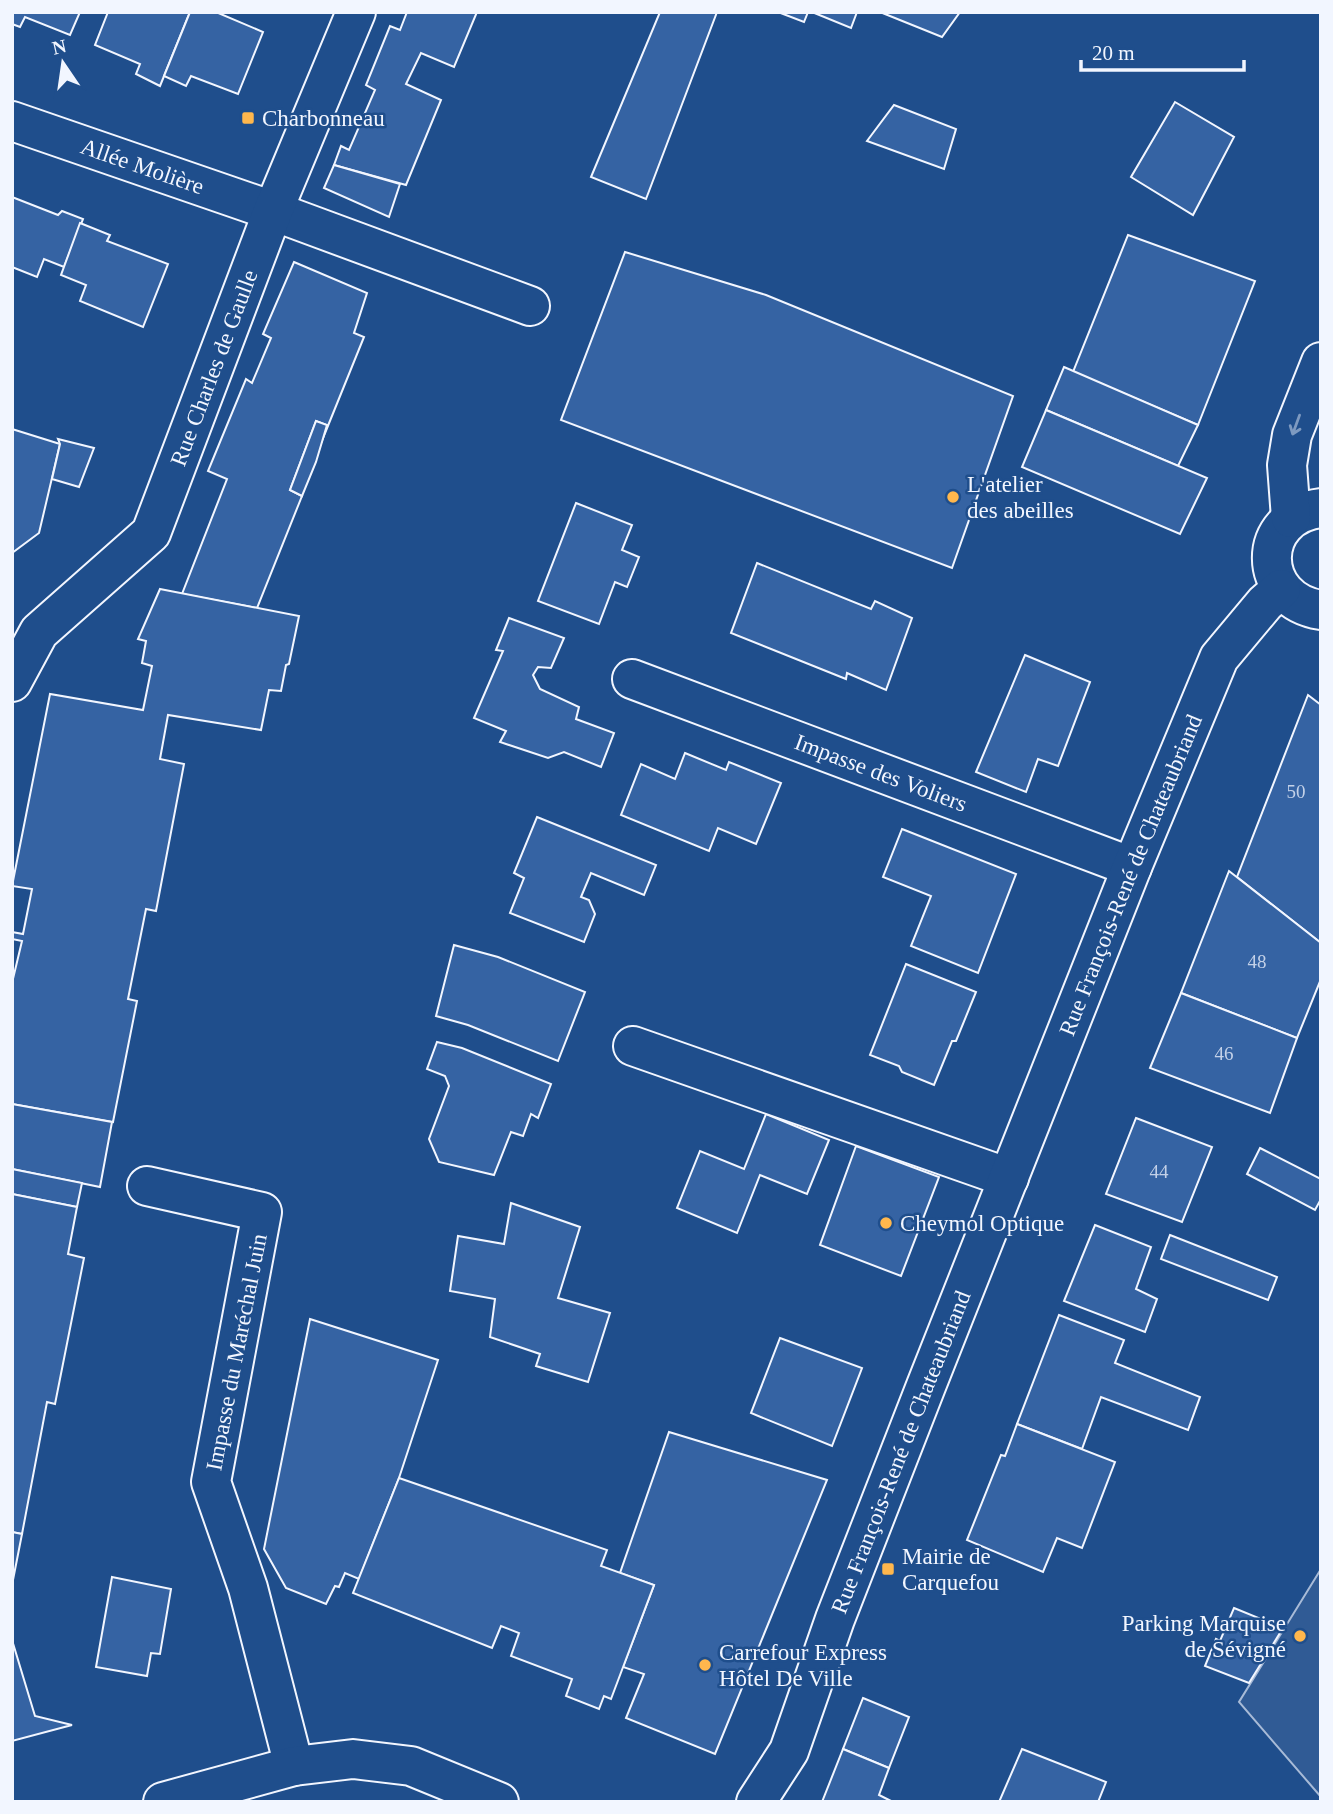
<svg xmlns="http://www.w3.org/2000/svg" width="1333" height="1814" viewBox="0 0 1333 1814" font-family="Georgia,serif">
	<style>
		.parking { fill: #305b95; stroke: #a8bbd7; stroke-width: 2 }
		.building { fill: #3563a3; stroke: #f2f6ff; stroke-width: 2 }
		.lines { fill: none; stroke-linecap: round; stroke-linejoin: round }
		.minor-casing { stroke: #f2f6ff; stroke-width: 42 }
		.minor { stroke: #1f4e8c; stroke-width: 38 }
		.oneway { stroke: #7e9ac0 }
		.poi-dot { fill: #ffb74d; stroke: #1f4e8c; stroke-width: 2.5 }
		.labels { text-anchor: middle; stroke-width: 5; stroke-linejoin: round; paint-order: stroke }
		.number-label { font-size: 19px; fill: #c3d1e8 }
		.poi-label { font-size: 23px; fill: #f2f6ff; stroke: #1f4e8c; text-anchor: start }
		.street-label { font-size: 23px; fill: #f2f6ff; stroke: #1f4e8c }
	</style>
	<rect width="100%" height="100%" fill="#1f4e8c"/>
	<path class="parking" d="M1321,1569V1797L1239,1702Z"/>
	<g class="building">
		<path d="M12,12H80L70,35L25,17L20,27L12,24Z"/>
		<path d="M108,12H190L160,86L136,74L140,64L95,45Z"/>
		<path d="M190,12H216L263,32L238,94L191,76L186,86L164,76Z"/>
		<path d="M407,12H477L454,67L421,53L406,84L441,100L406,185L334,165L341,146L349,150L375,90L366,85L390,26L400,30Z"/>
		<path d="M660,12H717L646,199L591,177Z"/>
		<path d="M778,12H808L804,22Z"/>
		<path d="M812,12H857L851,28Z"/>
		<path d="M880,12H960L942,37Z"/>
		<path d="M1175,102L1234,137L1193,215L1131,177Z"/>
		<path d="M894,105L956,129L944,169L867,141Z"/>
		<path d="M334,165L400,184L389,217L324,188Z"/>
		<path d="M12,197L58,215L62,211L83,219L64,267L44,259L37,277L12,267Z"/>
		<path d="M80,223L110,235L107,241L168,264L143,327L80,301L86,285L61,275Z"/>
		<path d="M1128,235L1255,281L1198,425L1073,372Z"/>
		<path d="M625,252L766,295L1013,396L952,568L561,420Z"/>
		<path d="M294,262L367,293L354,333L364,337L321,443L327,425L316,421L290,490L302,496L257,608L182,594L227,479L208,471L246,379L252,383L271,338L263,334Z"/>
		<path d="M1064,367L1198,425L1178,466L1046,410Z"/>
		<path d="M1046,410L1207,478L1180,534L1022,467Z"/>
		<path d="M316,421L327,425L316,462L302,496L290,490Z"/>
		<path d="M12,429L60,444L39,533L12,553Z"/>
		<path d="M58,439L94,448L79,487L52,479L60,444Z"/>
		<path d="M576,503L632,525L622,550L639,557L627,587L615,582L599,624L538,601Z"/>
		<path d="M757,563L871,609L875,601L912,618L886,690L847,673L846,679L731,633Z"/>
		<path d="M160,589L299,616L289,664L286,665L281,691L269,690L261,730L168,715L160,759L184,764L156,911L146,909L128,999L137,1001L113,1122L12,1104V983L22,941L12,939V932L23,934L32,889L12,886L50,694L143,710L152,666L142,663L146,641L138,639Z"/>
		<path d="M509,618L564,638L551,668L538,667L533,675L540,689L579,707L576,719L614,733L601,767L564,752L548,758L500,742L506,731L474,718L503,651L496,650Z"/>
		<path d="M1025,655L1090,682L1058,766L1038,759L1026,792L976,772Z"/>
		<path d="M1308,695L1321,705V943L1237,877Z"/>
		<path d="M685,753L726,770L729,762L781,783L756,844L718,828L709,851L621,815L641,764L675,779Z"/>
		<path d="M537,817L656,865L644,895L591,873L581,897L589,900L595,914L584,942L510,913L524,878L514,873Z"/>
		<path d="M902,829L1016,874L978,973L911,946L931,896L883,877Z"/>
		<path d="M1229,871L1321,943V979L1297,1038L1181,993Z"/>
		<path d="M454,945L498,957L585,992L558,1061L468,1025L436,1016Z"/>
		<path d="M906,964L976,992L956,1041H952L934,1085L902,1072L899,1066L870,1055Z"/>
		<path d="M1181,993L1297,1038L1270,1113L1150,1068Z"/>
		<path d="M437,1042L462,1048L551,1084L538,1118L531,1114L523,1136L511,1132L494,1175L439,1162L429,1139L449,1086L445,1076L427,1069Z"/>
		<path d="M12,1104L112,1122L100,1187L12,1169Z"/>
		<path d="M766,1114L829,1140L807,1194L760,1175L737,1233L677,1208L700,1151L744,1169Z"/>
		<path d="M1136,1118L1212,1147L1182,1222L1106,1194Z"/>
		<path d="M856,1146L939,1177L901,1276L820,1245Z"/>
		<path d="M1260,1148L1321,1179V1199L1315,1210L1247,1174Z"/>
		<path d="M12,1169L82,1183L77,1207L12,1194Z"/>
		<path d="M12,1194L77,1207L68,1254L84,1258L55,1404L47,1402L22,1534L12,1532Z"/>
		<path d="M511,1203L580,1227L558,1298L610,1313L588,1382L536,1366L540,1354L490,1337L495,1299L450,1291L458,1236L504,1244Z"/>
		<path d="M1095,1225L1151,1247L1136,1289L1157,1299L1145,1332L1064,1301Z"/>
		<path d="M1170,1235L1277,1277L1268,1300L1161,1259Z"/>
		<path d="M1059,1315L1124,1340L1115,1363L1200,1397L1188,1430L1101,1397L1082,1449L1017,1424Z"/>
		<path d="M310,1319L438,1360L399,1478L359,1579L345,1573L339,1587L335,1586L326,1604L286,1588L264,1549Z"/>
		<path d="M780,1338L862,1368L832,1446L751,1413Z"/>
		<path d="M1017,1424L1115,1462L1082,1548L1057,1538L1043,1572L967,1540L1001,1455L1005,1456Z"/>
		<path d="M669,1432L827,1480L715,1754L626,1718L644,1674L623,1667L654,1585L620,1573Z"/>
		<path d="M399,1478L607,1550L601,1566L654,1585L611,1699L604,1696L599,1709L566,1696L572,1679L511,1656L519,1633L501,1626L492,1648L353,1593Z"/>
		<path d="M12,1532L22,1534L12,1585Z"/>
		<path d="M112,1577L171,1589L160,1654L151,1653L147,1676L96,1667Z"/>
		<path d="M1234,1608L1283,1628L1249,1683L1205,1666L1216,1639L1220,1641Z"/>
		<path d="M12,1640L35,1716L72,1725L12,1741Z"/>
		<path d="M863,1698L909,1717L889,1768L843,1749Z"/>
		<path d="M843,1749L889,1768L879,1795L893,1802H822Z"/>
		<path d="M1022,1749L1106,1782L1098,1802H999Z"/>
	</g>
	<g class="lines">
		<defs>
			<g id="minor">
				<path id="s1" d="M12,121L273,211L530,306"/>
				<path d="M1321,508C1255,516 1256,600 1321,610"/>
				<path d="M1291,518L1287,465L1292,435L1321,362"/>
				<path id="s2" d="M632,679L1132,867"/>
				<path id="s3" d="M12,682L39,632L151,533L273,211L356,12"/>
				<path d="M633,1046L1009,1178"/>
				<path d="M147,1186L262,1212L211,1482L248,1588L294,1766"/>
				<path d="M163,1802L294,1766L353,1759L411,1766L499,1802"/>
				<path id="s4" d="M756,1802L789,1751L835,1619L926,1386L1132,867L1219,658L1265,603L1281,589"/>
			</g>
		</defs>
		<use href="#minor" class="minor-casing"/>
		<use href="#minor" class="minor"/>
	</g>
	<defs><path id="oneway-shaft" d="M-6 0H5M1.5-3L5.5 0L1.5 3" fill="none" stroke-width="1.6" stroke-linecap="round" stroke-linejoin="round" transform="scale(1.75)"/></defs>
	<use class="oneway" href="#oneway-shaft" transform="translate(1296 425) rotate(110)"/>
	<g class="poi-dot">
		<rect x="241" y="111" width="14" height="14" rx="3.5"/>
		<circle cx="953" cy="497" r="7"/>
		<circle cx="886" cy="1223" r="7"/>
		<rect x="881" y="1562" width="14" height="14" rx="3.5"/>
		<circle cx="1300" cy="1636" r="7"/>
		<circle cx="705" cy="1665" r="7"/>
	</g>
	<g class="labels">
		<g class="number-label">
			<text x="1296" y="798">50</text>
			<text x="1257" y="968">48</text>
			<text x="1224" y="1060">46</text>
			<text x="1159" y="1178">44</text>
		</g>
		<g class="poi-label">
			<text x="262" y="126">Charbonneau</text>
			<text x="967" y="492">L'atelier<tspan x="967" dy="26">des abeilles</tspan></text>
			<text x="900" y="1231">Cheymol Optique</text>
			<text x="902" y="1564">Mairie de<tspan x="902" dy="26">Carquefou</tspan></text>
			<text x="1286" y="1631" text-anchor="end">Parking Marquise<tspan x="1286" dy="26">de Sévigné</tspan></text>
			<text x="719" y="1660">Carrefour Express<tspan x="719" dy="26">Hôtel De Ville</tspan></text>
		</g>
		<g class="street-label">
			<text dy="8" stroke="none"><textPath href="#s1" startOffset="138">Allée Molière</textPath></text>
			<text dy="8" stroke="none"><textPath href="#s3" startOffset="383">Rue Charles de Gaulle</textPath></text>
			<text dy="8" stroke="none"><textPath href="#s2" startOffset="266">Impasse des Voliers</textPath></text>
			<text dy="8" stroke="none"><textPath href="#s4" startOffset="1001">Rue François-René de Chateaubriand</textPath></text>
			<text transform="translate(236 1352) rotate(-79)" y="8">Impasse du Maréchal Juin</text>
			<text dy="8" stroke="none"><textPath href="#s4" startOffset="380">Rue François-René de Chateaubriand</textPath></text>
		</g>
	</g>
	<rect width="1333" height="1814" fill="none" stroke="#f2f6ff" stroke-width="28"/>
	<g transform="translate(63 63) rotate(347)" stroke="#1f4e8c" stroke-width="5" paint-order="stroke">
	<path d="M0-5L12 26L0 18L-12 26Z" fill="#f2f6ff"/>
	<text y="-10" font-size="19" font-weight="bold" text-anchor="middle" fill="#f2f6ff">N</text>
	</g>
	<path d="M1081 60v10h163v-10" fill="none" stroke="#f2f6ff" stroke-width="3.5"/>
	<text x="1092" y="60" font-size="21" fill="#f2f6ff" stroke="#1f4e8c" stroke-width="5" paint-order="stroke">20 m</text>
</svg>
